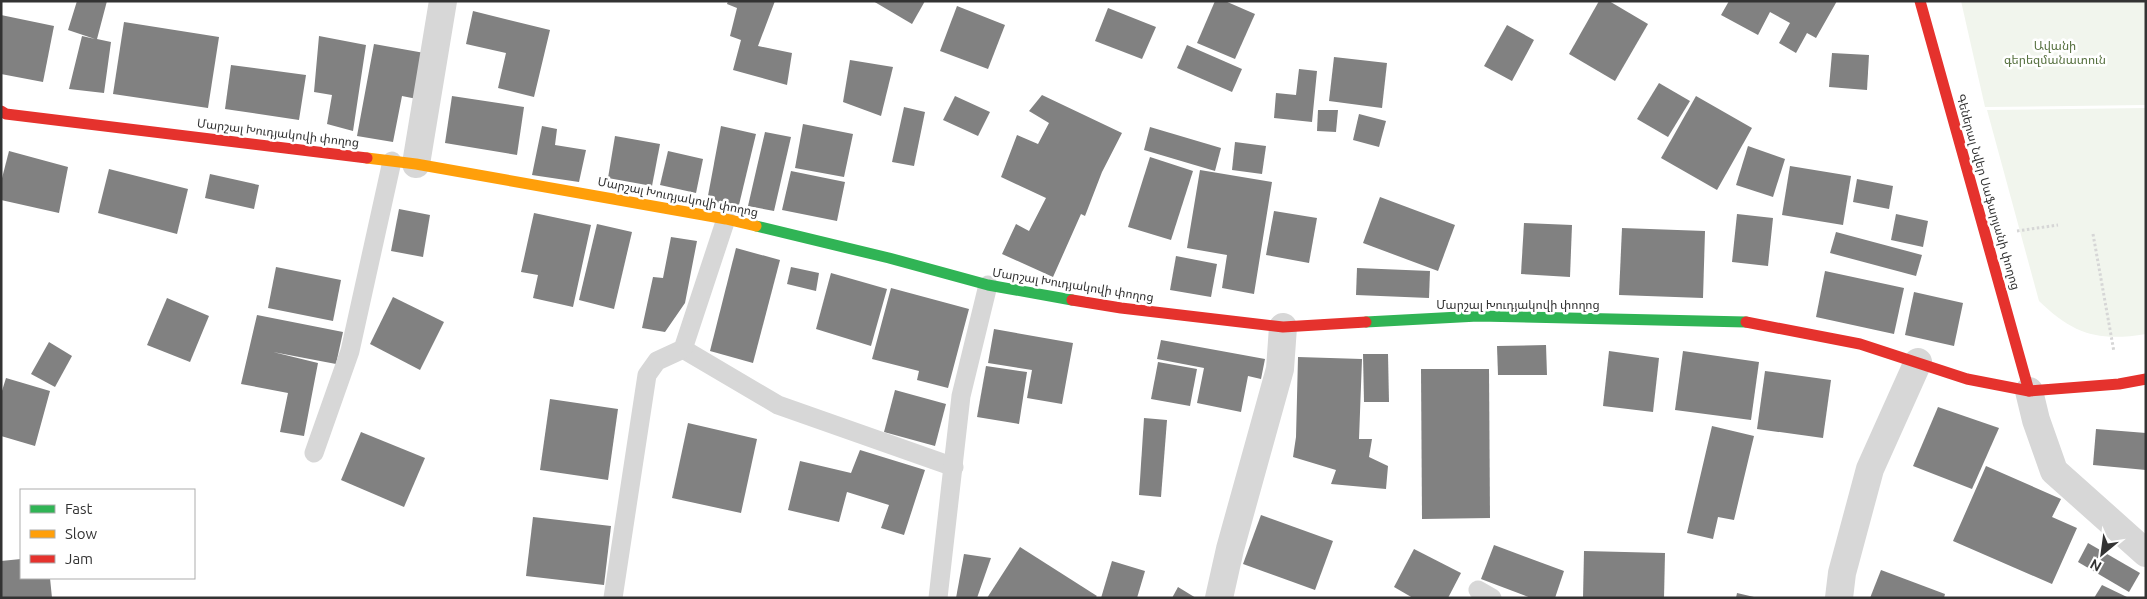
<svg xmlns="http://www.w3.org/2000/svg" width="2147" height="599" viewBox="0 0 2147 599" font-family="Ubuntu,'Noto Sans Armenian',sans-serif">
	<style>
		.green { fill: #f1f5ed }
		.building { fill: #818181 }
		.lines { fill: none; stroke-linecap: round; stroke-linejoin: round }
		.path { stroke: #d6d6d6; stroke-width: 3; stroke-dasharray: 2.5 2.5; stroke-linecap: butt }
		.lane { stroke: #d7d7d7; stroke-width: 19 }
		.street { stroke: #d7d7d7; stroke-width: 28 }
		.fast { stroke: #30b455; stroke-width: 11 }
		.slow { stroke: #ff9f0a; stroke-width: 11 }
		.jam { stroke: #e5322d; stroke-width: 11 }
		.labels { text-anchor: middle; stroke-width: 5; stroke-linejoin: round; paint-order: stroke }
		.park-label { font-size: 12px; fill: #56703f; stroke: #fff }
		.street-label { font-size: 12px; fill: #333; stroke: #fff }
	</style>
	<rect width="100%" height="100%" fill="#fff"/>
	<g class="green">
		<path d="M1961,1H2146V105L1985,107Z"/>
		<path d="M2146,108V334C2098,342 2073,334 2039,301L1987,110Z"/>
	</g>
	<g class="building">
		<path d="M77,1H107L97,39L111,42L104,93L69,89L82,36L95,39L68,30Z"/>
		<path d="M728,1H775L758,46L792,53L787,85L733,70L741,40L730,36L737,8L727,4Z"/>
		<path d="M873,1H925L912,24Z"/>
		<path d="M1215,1H1225L1255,14L1235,59L1197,43Z"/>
		<path d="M1599,1H1609L1648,24L1615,81L1569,54Z"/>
		<path d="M1729,1H1837L1816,38L1807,33L1796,53L1779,43L1790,23L1770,12L1758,35L1721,15Z"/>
		<path d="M957,6L1005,25L988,69L940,51Z"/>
		<path d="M1108,8L1156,27L1142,59L1095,41Z"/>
		<path d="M473,11L550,30L534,97L498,88L506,53L466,44Z"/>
		<path d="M1,15L54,26L43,82L1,74Z"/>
		<path d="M124,22L219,37L208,108L113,94Z"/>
		<path d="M1507,25L1534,40L1512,81L1484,66Z"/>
		<path d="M319,36L366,45L353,131L327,124L332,95L314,92Z"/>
		<path d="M374,44L430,54L422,100L402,96L393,142L357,136Z"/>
		<path d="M1187,45L1242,69L1232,92L1177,68Z"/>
		<path d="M1832,53L1869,55L1867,90L1829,87Z"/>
		<path d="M1334,57L1387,63L1382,108L1329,101Z"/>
		<path d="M850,60L893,67L881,116L843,102Z"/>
		<path d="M231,65L306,75L299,120L225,109Z"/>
		<path d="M1299,69L1317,71L1312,122L1274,118L1276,93L1296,95Z"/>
		<path d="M1659,83L1690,101L1668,137L1637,119Z"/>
		<path d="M1042,95L1122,133L1102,172L1085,216L1081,214L1053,277L1002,254L1016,224L1029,231L1046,198L1001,177L1017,135L1038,144L1049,123L1029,111Z"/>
		<path d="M452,96L524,107L517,155L445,143Z"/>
		<path d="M955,96L990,112L978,136L943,120Z"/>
		<path d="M1696,96L1752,128L1717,190L1661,158Z"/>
		<path d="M904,107L925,112L914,166L892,162Z"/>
		<path d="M1318,110H1338L1336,132L1317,131Z"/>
		<path d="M1359,114L1386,121L1379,147L1353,140Z"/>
		<path d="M803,124L853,134L844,177L795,168Z"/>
		<path d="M542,126L557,129L555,145L586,150L579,182L532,175Z"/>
		<path d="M721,126L756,134L738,209L707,201Z"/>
		<path d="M1150,127L1221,148L1215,171L1144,150Z"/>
		<path d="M765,132L791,137L774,211L748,206Z"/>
		<path d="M615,136L660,144L652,186L608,178Z"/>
		<path d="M1235,142L1266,146L1262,174L1232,170Z"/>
		<path d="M1748,146L1785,159L1773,197L1736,185Z"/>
		<path d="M9,151L68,167L59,213L1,200V182Z"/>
		<path d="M668,151L703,159L696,193L660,185Z"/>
		<path d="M1150,157L1193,171L1171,240L1128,227Z"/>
		<path d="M1790,166L1851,176L1843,225L1782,215Z"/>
		<path d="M109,169L188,189L177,234L98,213Z"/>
		<path d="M1200,170L1272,182L1254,294L1222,288L1227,255L1187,248Z"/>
		<path d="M791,171L845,182L837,221L782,210Z"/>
		<path d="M210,174L259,185L254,209L205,198Z"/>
		<path d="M1857,179L1893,186L1889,209L1853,202Z"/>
		<path d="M1380,197L1455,225L1438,271L1363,243Z"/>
		<path d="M399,209L430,215L423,257L391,251Z"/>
		<path d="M1274,211L1317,218L1309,263L1266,255Z"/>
		<path d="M534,213L591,225L573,307L533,298L538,275L521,272Z"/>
		<path d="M1737,214L1773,218L1768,266L1732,262Z"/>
		<path d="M1896,214L1928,221L1923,247L1891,240Z"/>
		<path d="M1524,223L1572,225L1570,277L1521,274Z"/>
		<path d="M597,224L632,232L614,309L579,300Z"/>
		<path d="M1622,228L1705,231L1703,298L1619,295Z"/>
		<path d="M1836,232L1922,255L1916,276L1830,253Z"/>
		<path d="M671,237L697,241L685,303L665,332L642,328L653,277L663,278Z"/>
		<path d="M736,248L780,260L753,363L710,351Z"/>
		<path d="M1176,256L1217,264L1211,297L1170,290Z"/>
		<path d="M276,267L341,280L333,321L268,308Z"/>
		<path d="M791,267L819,273L816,291L787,284Z"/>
		<path d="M1357,268L1430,271L1429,298L1356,295Z"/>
		<path d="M1825,271L1904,288L1894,334L1816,317Z"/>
		<path d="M831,273L887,289L871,346L816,329Z"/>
		<path d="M891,288L969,309L948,388L917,380L919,371L872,359Z"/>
		<path d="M1914,292L1963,303L1954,346L1905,335Z"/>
		<path d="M393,297L444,322L420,370L370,344Z"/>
		<path d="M167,298L209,316L190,362L147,345Z"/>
		<path d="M257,315L343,332L336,364L273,352L318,363L304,436L280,432L288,393L241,384Z"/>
		<path d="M994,329L1073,343L1062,404L1027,398L1032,370L988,363Z"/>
		<path d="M1161,340L1265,359L1261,379L1248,376L1241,412L1197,403L1204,368L1157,359Z"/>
		<path d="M49,342L72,356L55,387L31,374Z"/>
		<path d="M1546,345L1547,375H1498L1497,346Z"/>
		<path d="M1609,351L1659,358L1653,412L1603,406Z"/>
		<path d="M1683,351L1759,362L1751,420L1675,410Z"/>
		<path d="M1363,354H1388L1389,402H1364Z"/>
		<path d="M1298,357L1362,359L1359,439H1372L1369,457L1388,466L1386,489L1331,484L1336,470L1293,457L1296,437Z"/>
		<path d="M1158,362L1197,369L1190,406L1151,399Z"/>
		<path d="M986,366L1027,372L1019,424L977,417Z"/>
		<path d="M1421,369H1489L1490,518L1422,519Z"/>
		<path d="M1765,371L1831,380L1823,438L1757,429Z"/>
		<path d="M6,378L50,391L35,446L1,436V394Z"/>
		<path d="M895,390L946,404L935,446L884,432Z"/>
		<path d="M550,399L618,409L608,480L540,470Z"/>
		<path d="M1938,407L1999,428L1972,489L1913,466Z"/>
		<path d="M1144,418L1167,420L1161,497L1139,495Z"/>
		<path d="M688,423L757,439L741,513L672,498Z"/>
		<path d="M1712,426L1754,436L1734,520L1718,517L1713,539L1687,533Z"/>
		<path d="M2096,429L2146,433V470L2093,465Z"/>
		<path d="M361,432L425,458L404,507L341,480Z"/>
		<path d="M860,450L925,470L904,535L881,528L889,505L847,492L839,522L788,510L800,461L851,473Z"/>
		<path d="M1986,466L2061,499L2052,517L2077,528L2052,584L1953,541Z"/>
		<path d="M1261,515L1333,541L1315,590L1243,564Z"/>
		<path d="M533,517L611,526L604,585L526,576Z"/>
		<path d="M2088,543L2140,573L2129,592L2078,562Z"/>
		<path d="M1494,545L1564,571L1555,598H1531L1481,579Z"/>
		<path d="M1020,547L1097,596L1095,598H987Z"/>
		<path d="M1414,549L1461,573L1448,598H1413L1394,587Z"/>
		<path d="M1584,551L1665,553L1664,598H1583Z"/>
		<path d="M964,554L991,558L977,598H956Z"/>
		<path d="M21,559V578H50L52,598H1V561Z"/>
		<path d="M1112,561L1145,571L1137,598H1101Z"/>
		<path d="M1881,570L1945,594L1944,598H1870Z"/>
		<path d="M2102,585L2129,598H2094Z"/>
		<path d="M1178,587L1196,598H1172Z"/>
		<path d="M1737,593L1754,597V598H1736Z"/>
	</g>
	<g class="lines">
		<g class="path">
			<path d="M2017,231L2058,225"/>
			<path d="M2093,234L2114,352"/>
		</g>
		<g class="lane">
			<path d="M683,349L778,405L954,467"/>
			<path d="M314,453L350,351L392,161"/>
			<path d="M1478,590L1492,598"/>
			<path d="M613,598L647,375L657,361L683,349L726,219"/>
			<path d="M938,598L961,396L988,285"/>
		</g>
		<g class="street">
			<path d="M416,164L443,1"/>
			<path d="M2029,391L2036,420L2054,471L2146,553"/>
			<path d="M1219,598L1230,549L1280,369L1283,327"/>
			<path d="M1839,598L1842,573L1870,469L1918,362"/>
		</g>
		<g class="fast">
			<path d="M756,226L889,258L988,285L1072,300"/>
			<path d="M1366,322L1478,316L1746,322"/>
		</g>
		<path class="slow" d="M367,158L416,164L726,219L756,226"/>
		<g class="jam">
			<path d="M1920,1L2029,391"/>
			<path d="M1,111L6,114L367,158"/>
			<path d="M1072,300L1121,308L1283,327L1366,322"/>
			<path d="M1746,322L1860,344L1967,379L2029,391L2119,384L2146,379"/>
		</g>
	</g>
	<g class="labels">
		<g class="park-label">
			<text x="2055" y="50">Ավանի<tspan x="2055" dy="14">գերեզմանատուն</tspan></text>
		</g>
		<g class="street-label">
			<text transform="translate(278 133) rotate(7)" y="4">Մարշալ Խուդյակովի փողոց</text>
			<text transform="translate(1988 192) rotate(74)" y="4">Գեներալ Նվեր Սաֆարյանի փողոց</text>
			<text transform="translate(678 197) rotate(11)" y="4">Մարշալ Խուդյակովի փողոց</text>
			<text transform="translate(1073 285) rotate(9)" y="4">Մարշալ Խուդյակովի փողոց</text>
			<text x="1518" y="309">Մարշալ Խուդյակովի փողոց</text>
		</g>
	</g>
	<rect width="2147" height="599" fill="none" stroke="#333333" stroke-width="5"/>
	<rect x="20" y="489" width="175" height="90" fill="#ffffff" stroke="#adadad"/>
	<rect x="30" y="505" width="25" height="8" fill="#30b455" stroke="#adadad"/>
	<text x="65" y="514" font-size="15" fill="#333333">Fast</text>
	<rect x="30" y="530" width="25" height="8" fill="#ff9f0a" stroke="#adadad"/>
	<text x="65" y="539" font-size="15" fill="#333333">Slow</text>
	<rect x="30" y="555" width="25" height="8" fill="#e5322d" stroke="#adadad"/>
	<text x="65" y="564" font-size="15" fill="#333333">Jam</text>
	<g transform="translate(2102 554) rotate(209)" stroke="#ffffff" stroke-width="4" paint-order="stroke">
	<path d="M0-4L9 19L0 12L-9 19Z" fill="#333333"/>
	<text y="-8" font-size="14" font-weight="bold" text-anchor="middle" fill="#333333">N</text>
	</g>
</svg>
